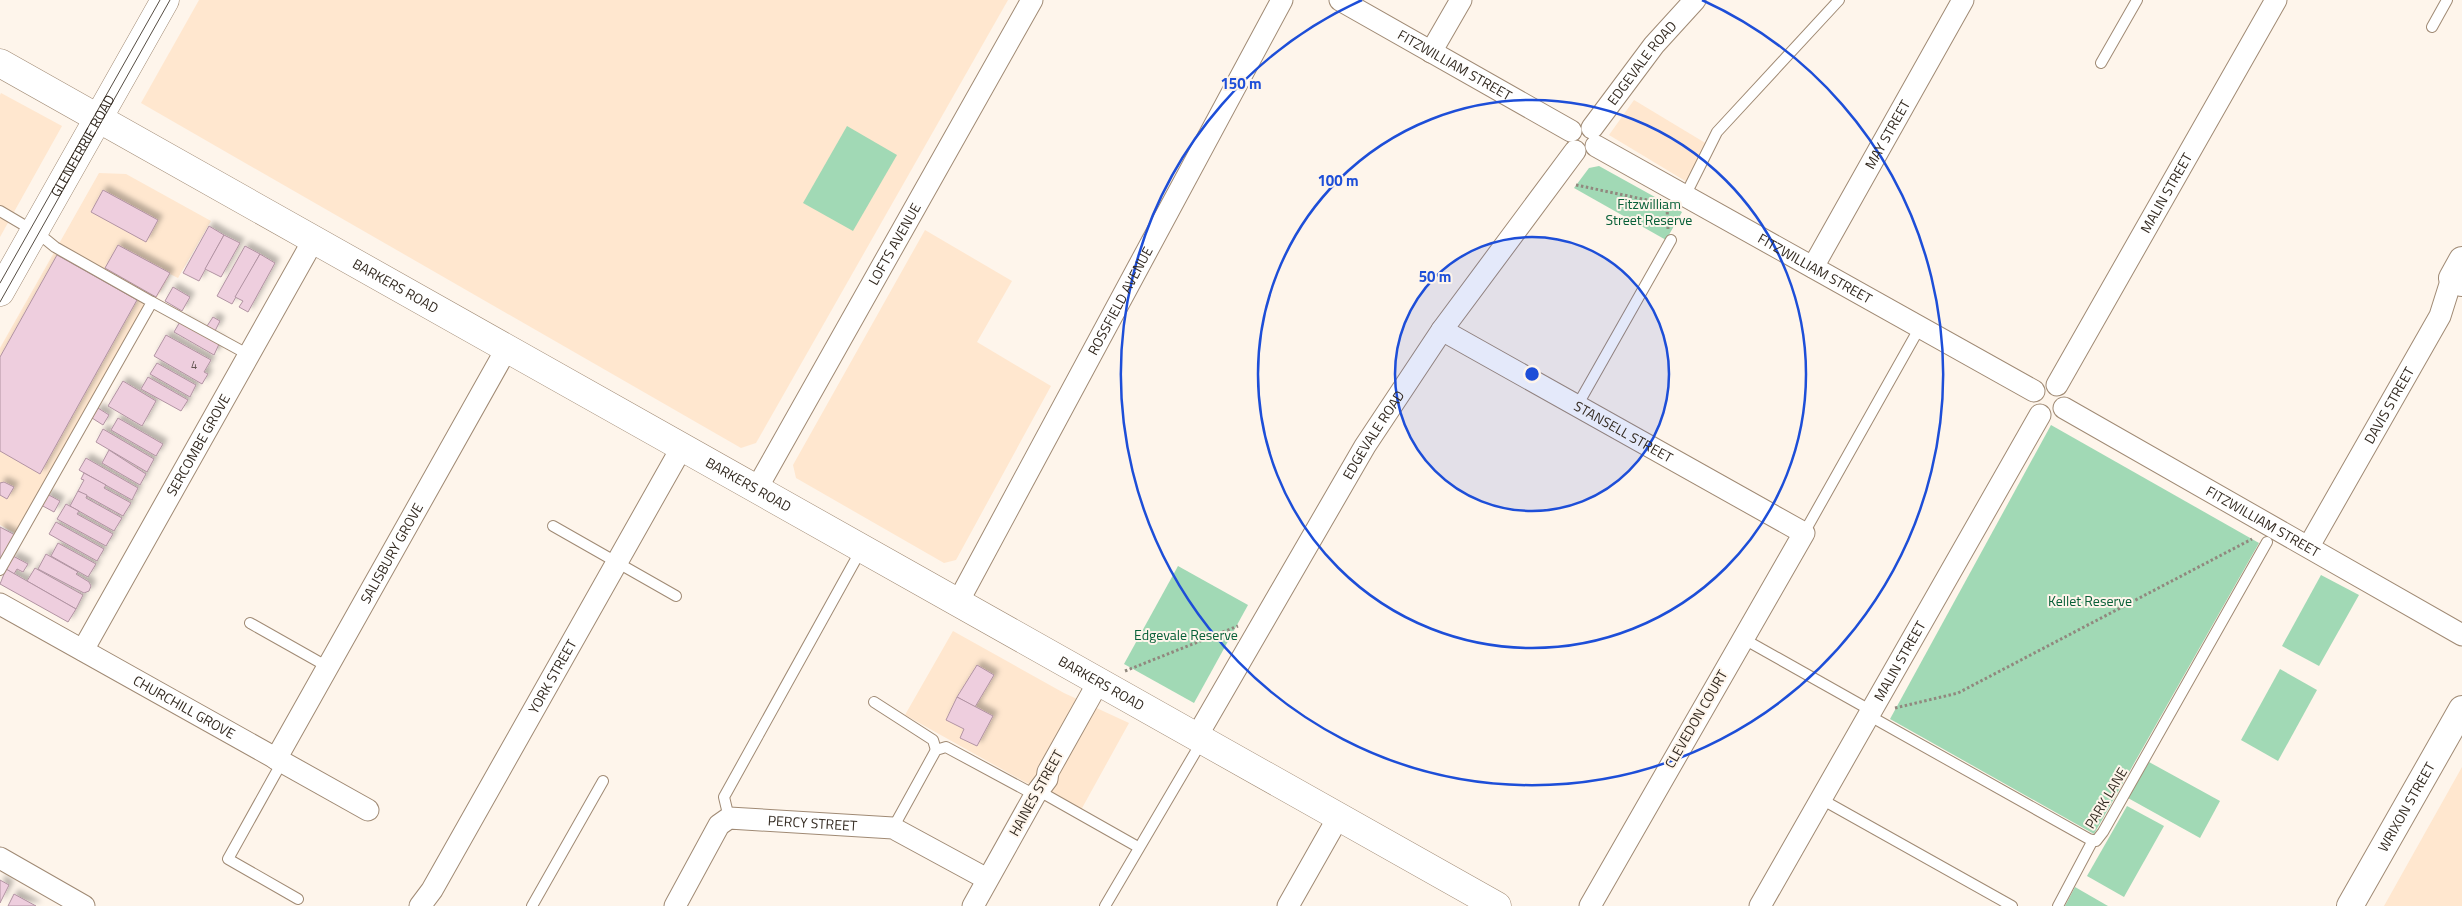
<svg xmlns="http://www.w3.org/2000/svg" width="2462" height="906" viewBox="0 0 2462 906" font-family="'Titillium Web',sans-serif">
	<style>
		.built { fill: #ffe7cf }
		.green { fill: #a1d9b5 }
		.building { fill: #eecede; stroke: #b193a2; filter: url(#shadow) }
		.lines { fill: none; stroke-linecap: round; stroke-linejoin: round }
		.service-casing { stroke: #a08a74; stroke-width: 12 }
		.minor-casing { stroke: #a08a74; stroke-width: 23 }
		.tertiary-casing { stroke: #a08a74; stroke-width: 28 }
		.primary-casing { stroke: #a08a74; stroke-width: 29 }
		.path { stroke: #91887e; stroke-width: 3; stroke-dasharray: 2.5 2.5; stroke-linecap: butt }
		.service { stroke: #fff; stroke-width: 10 }
		.minor { stroke: #fff; stroke-width: 21 }
		.tertiary { stroke: #fff; stroke-width: 26 }
		.primary { stroke: #fff; stroke-width: 28 }
		.tram { stroke: #564d43; stroke-width: 1 }
		.ring { fill: none; stroke: #1d4ed8; stroke-width: 2.5 }
		.labels { text-anchor: middle; stroke-width: 4; stroke-linejoin: round; paint-order: stroke }
		.number-label { font-size: 11px; fill: #625451 }
		.street-label { font-size: 14px; fill: #342b22; stroke: #fef5eb }
		.park-label { font-size: 14px; fill: #086038; stroke: #fef5eb }
		.centre { fill: #1d4ed8; stroke: #fef5eb; stroke-width: 2.5 }
		.ring-label { font-size: 15px; text-anchor: middle; font-weight: bold; fill: #1d4ed8; stroke: #fef5eb; stroke-width: 4; stroke-linejoin: round; paint-order: stroke }
	</style>
	<defs>
		<filter id="shadow"><feDropShadow dx="4.5" dy="-4.5" stdDeviation="2.5" flood-color="#0004"/></filter>
	</defs>
	<rect width="100%" height="100%" fill="#fef5eb"/>
	<g class="built">
		<path d="M199,0H1008L756,443L741,448L141,103Z"/>
		<path d="M1,93L62,126L0,237V95Z"/>
		<path d="M1634,100L1707,144L1687,182L1609,135Z"/>
		<path d="M99,173L126,174L211,221L178,278L170,274L25,538L0,525V348Z"/>
		<path d="M925,230L1012,281L977,342L1051,386L956,560L944,563L796,478L793,465Z"/>
		<path d="M953,631L1064,693L1129,723L1081,810L1023,781L905,715Z"/>
		<path d="M2462,767V906H2384Z"/>
	</g>
	<g class="green">
		<path d="M847,126L897,155L853,231L803,203Z"/>
		<path d="M1599,166L1682,212L1666,240L1574,188L1589,168Z"/>
		<path d="M2051,425L2259,543L2094,834L1890,719Z"/>
		<path d="M1178,566L1248,605L1194,703L1124,664Z"/>
		<path d="M2321,575L2359,595L2319,666L2282,646Z"/>
		<path d="M2280,669L2317,690L2278,761L2241,740Z"/>
		<path d="M2149,762L2220,801L2200,838L2128,798Z"/>
		<path d="M2127,806L2164,826L2124,897L2087,876Z"/>
		<path d="M2075,887L2108,906H2065Z"/>
	</g>
	<g class="building">
		<path d="M103,190L158,220L146,242L91,212Z"/>
		<path d="M209,226L224,235L199,281L183,273Z"/>
		<path d="M224,235L240,243L221,277L205,269Z"/>
		<path d="M118,245L170,273L156,297L105,268Z"/>
		<path d="M245,246L260,254L232,304L217,296Z"/>
		<path d="M260,254L275,263L248,312L239,307L243,301L235,297Z"/>
		<path d="M57,255L137,300L40,474L0,451V357Z"/>
		<path d="M173,287L190,297L182,311L165,301Z"/>
		<path d="M213,317L220,321L215,331L207,326Z"/>
		<path d="M181,320L220,342L214,355L174,332Z"/>
		<path d="M166,335L211,360L204,372L208,374L202,384L154,356Z"/>
		<path d="M157,363L196,385L190,397L150,374Z"/>
		<path d="M148,377L188,400L181,411L141,389Z"/>
		<path d="M123,381L156,401L142,426L108,406Z"/>
		<path d="M98,408L109,415L103,425L92,418Z"/>
		<path d="M118,418L163,444L156,456L111,430Z"/>
		<path d="M103,429L154,459L147,472L96,442Z"/>
		<path d="M109,450L146,474L140,485L102,463Z"/>
		<path d="M86,458L138,488L132,500L79,470Z"/>
		<path d="M84,473L106,485L104,488L131,503L123,516L78,491L84,480L81,479Z"/>
		<path d="M4,482L14,487L7,499L0,495V483Z"/>
		<path d="M78,491L87,495L86,498L122,518L114,531L70,506Z"/>
		<path d="M47,494L60,501L54,512L41,505Z"/>
		<path d="M66,504L79,511L77,514L113,534L106,546L57,519Z"/>
		<path d="M56,522L104,549L97,561L49,534Z"/>
		<path d="M0,527L15,535L0,562Z"/>
		<path d="M58,543L96,564L88,577L51,556Z"/>
		<path d="M46,554L78,572L76,574L89,582L91,586L89,591L84,593L38,569Z"/>
		<path d="M13,556L28,564L23,572L17,569L14,574L6,569Z"/>
		<path d="M35,568L83,595L76,609L27,581Z"/>
		<path d="M6,569L76,609L68,622L0,584Z"/>
		<path d="M977,665L994,675L975,707L957,697Z"/>
		<path d="M957,697L993,716L977,746L960,738L964,729L946,720Z"/>
		<path d="M0,880L9,885L0,903Z"/>
		<path d="M14,894L36,906H8Z"/>
	</g>
	<g class="lines">
		<defs>
			<g id="service">
				<path d="M2432,27L2447,0"/>
				<path d="M2101,63L2137,0"/>
				<path d="M1685,196L1717,132L1839,0"/>
				<path d="M0,211L39,234L55,247L152,302L0,570"/>
				<path d="M152,302L249,355"/>
				<path d="M1577,406L1671,240"/>
				<path d="M553,526L676,596"/>
				<path d="M1804,533L1920,327"/>
				<path d="M250,623L328,667"/>
				<path d="M1742,638L1870,710"/>
				<path d="M874,702L933,740L936,750"/>
				<path d="M1868,715L2089,839L2096,841L2103,832L2267,542"/>
				<path d="M282,762L228,859L298,899"/>
				<path d="M1039,791L1138,847"/>
				<path d="M1821,799L2012,906"/>
				<path d="M729,818L724,797L861,550"/>
				<path d="M893,828L936,750L946,747L1035,795"/>
				<path d="M532,906L603,781"/>
				<path d="M1105,906L1202,741"/>
				<path d="M2058,906L2093,840"/>
			</g>
			<g id="minor">
				<path id="s1" d="M1340,0L1571,131"/>
				<path d="M1431,52L1461,0"/>
				<path id="s2" d="M1592,128L1654,45L1695,0"/>
				<path id="s3" d="M1596,146L2034,391"/>
				<path id="s4" d="M1813,267L1963,0"/>
				<path id="s5" d="M1442,330L1804,533L1590,906"/>
				<path id="s6" d="M2057,385L2276,0"/>
				<path id="s7" d="M2064,408L2462,635"/>
				<path id="s8" d="M757,488L1032,0"/>
				<path id="s9" d="M2309,546L2440,316L2452,278"/>
				<path id="s10" d="M958,602L1282,0"/>
				<path id="s11" d="M0,604L368,810"/>
				<path id="s12" d="M83,650L314,239"/>
				<path id="s13" d="M1197,736L1365,446L1442,330L1575,151"/>
				<path id="s14" d="M276,759L507,348"/>
				<path d="M0,858L84,906"/>
				<path id="s15" d="M420,906L432,890L682,447"/>
				<path id="s16" d="M675,906L719,825L729,818L893,828L987,879"/>
				<path d="M973,906L1035,795L1047,779L1048,772L1099,681"/>
				<path d="M1288,906L1339,816"/>
				<path id="s17" d="M1760,906L2040,415"/>
			</g>
			<g id="tertiary">
				<path d="M2462,260L2452,278L2462,283"/>
				<path id="s18" d="M2350,906L2462,709"/>
			</g>
			<g id="primary">
				<path id="s19" d="M0,63L1497,906"/>
				<path id="s20" d="M0,292L165,0"/>
			</g>
		</defs>
		<use href="#service" class="service-casing"/>
		<use href="#minor" class="minor-casing"/>
		<use href="#tertiary" class="tertiary-casing"/>
		<use href="#primary" class="primary-casing"/>
		<g class="path">
			<path d="M1576,185L1652,201"/>
			<path d="M1667,207L1668,229"/>
			<path d="M1125,671L1238,626"/>
			<path d="M1895,708L1958,693L2252,539"/>
		</g>
		<use href="#service" class="service"/>
		<use href="#minor" class="minor"/>
		<use href="#tertiary" class="tertiary"/>
		<use href="#primary" class="primary"/>
		<g class="tram">
			<path d="M0,283L160,0"/>
			<path d="M0,302L170,0"/>
		</g>
	</g>
	<circle cx="1532" cy="374" r="137" fill="#1d4ed8" fill-opacity=".12"/>
	<g class="ring">
		<circle cx="1532" cy="374" r="137"/>
		<circle cx="1532" cy="374" r="274"/>
		<path d="M1702 0A411 411 0 1 1 1362 0"/>
	</g>
	<g class="labels">
		<g class="number-label">
			<text x="194" y="369">4</text>
		</g>
		<g class="street-label">
			<text dy="5" stroke="none"><textPath href="#s2" startOffset="82">EDGEVALE ROAD</textPath></text>
			<text dy="5" stroke="none"><textPath href="#s1" startOffset="132">FITZWILLIAM STREET</textPath></text>
			<text dy="5" stroke="none"><textPath href="#s4" startOffset="152">MAY STREET</textPath></text>
			<text dy="5" stroke="none"><textPath href="#s20" startOffset="168">GLENFERRIE ROAD</textPath></text>
			<text dy="5" stroke="none"><textPath href="#s6" startOffset="221">MALIN STREET</textPath></text>
			<text dy="5" stroke="none"><textPath href="#s8" startOffset="280">LOFTS AVENUE</textPath></text>
			<text dy="5" stroke="none"><textPath href="#s3" startOffset="251">FITZWILLIAM STREET</textPath></text>
			<text dy="5" stroke="none"><textPath href="#s19" startOffset="454">BARKERS ROAD</textPath></text>
			<text dy="5" stroke="none"><textPath href="#s10" startOffset="342">ROSSFIELD AVENUE</textPath></text>
			<text dy="5" stroke="none"><textPath href="#s9" startOffset="162">DAVIS STREET</textPath></text>
			<text dy="5" stroke="none"><textPath href="#s5" startOffset="208">STANSELL STREET</textPath></text>
			<text dy="5" stroke="none"><textPath href="#s13" startOffset="349">EDGEVALE ROAD</textPath></text>
			<text dy="5" stroke="none"><textPath href="#s12" startOffset="235">SERCOMBE GROVE</textPath></text>
			<text dy="5" stroke="none"><textPath href="#s19" startOffset="859">BARKERS ROAD</textPath></text>
			<text dy="5" stroke="none"><textPath href="#s7" startOffset="229">FITZWILLIAM STREET</textPath></text>
			<text dy="5" stroke="none"><textPath href="#s14" startOffset="236">SALISBURY GROVE</textPath></text>
			<text dy="5" stroke="none"><textPath href="#s17" startOffset="282">MALIN STREET</textPath></text>
			<text dy="5" stroke="none"><textPath href="#s15" startOffset="265">YORK STREET</textPath></text>
			<text dy="5" stroke="none"><textPath href="#s19" startOffset="1264">BARKERS ROAD</textPath></text>
			<text dy="5" stroke="none"><textPath href="#s11" startOffset="211">CHURCHILL GROVE</textPath></text>
			<text transform="translate(1696 719) rotate(-60)" y="5">CLEVEDON COURT</text>
			<text transform="translate(1036 793) rotate(-61)" y="5">HAINES STREET</text>
			<text transform="translate(2106 798) rotate(-59)" y="5">PARK LANE</text>
			<text dy="5" stroke="none"><textPath href="#s18" startOffset="114">WRIXON STREET</textPath></text>
			<text dy="5" stroke="none"><textPath href="#s16" startOffset="188">PERCY STREET</textPath></text>
		</g>
		<g class="park-label">
			<text x="1649" y="209">Fitzwilliam<tspan x="1649" dy="16">Street Reserve</tspan></text>
			<text x="2090" y="606">Kellet Reserve</text>
			<text x="1186" y="640">Edgevale Reserve</text>
		</g>
	</g>
	<circle cx="1532" cy="374" r="8" class="centre"/>
	<g class="ring-label">
		<text x="1241" y="89">150 m</text>
		<text x="1338" y="186">100 m</text>
		<text x="1435" y="282">50 m</text>
	</g>
</svg>
